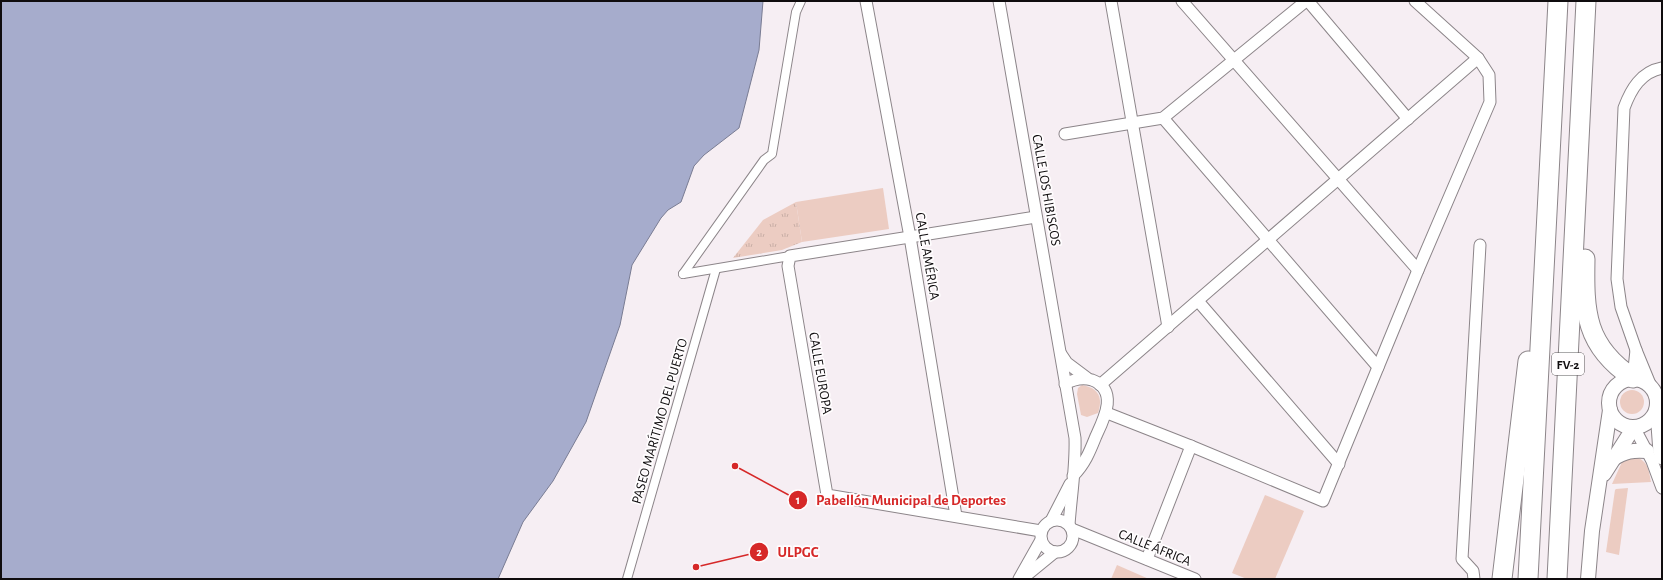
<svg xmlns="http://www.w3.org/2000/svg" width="1663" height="580" viewBox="0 0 1663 580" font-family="'Alegreya Sans',sans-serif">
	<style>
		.green { fill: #ecccc2 }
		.park { fill: url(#park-tufts) }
		.water { fill: #a6accc; stroke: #797c93 }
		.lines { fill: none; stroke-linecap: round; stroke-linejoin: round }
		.pedestrian-casing { stroke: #8c8589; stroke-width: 10 }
		.minor-casing { stroke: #8c8589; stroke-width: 13 }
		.tertiary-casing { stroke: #8c8589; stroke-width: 16 }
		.trunk-casing { stroke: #8c8589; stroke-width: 21 }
		.pedestrian { stroke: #fff; stroke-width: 8 }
		.minor { stroke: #fff; stroke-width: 11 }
		.tertiary { stroke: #fff; stroke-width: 14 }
		.trunk { stroke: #fff; stroke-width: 19 }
		.labels { text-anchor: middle; stroke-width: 3.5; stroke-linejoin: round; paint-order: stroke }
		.shield { fill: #fffdfe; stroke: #575456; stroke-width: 1 }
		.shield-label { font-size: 13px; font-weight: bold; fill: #0f0c0e }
		.street-label { font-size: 14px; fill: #0f0c0e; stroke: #fffdfe }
		.leader { fill: none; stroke: #d62828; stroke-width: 1.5 }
		.callout-dot { fill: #d62828; stroke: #fffdfe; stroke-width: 1.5 }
		.mark-label { font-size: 12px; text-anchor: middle; font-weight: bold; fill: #fff }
		.callout-label { font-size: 15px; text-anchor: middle; font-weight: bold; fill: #d62828; stroke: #fffdfe; stroke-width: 3.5; stroke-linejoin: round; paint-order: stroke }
	</style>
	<defs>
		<pattern id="park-tufts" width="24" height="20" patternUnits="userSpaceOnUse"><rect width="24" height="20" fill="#ecccc2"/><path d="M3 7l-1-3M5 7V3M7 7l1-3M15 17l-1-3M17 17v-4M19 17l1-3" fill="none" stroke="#c9aea6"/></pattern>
	</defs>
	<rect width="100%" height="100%" fill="#f6eef3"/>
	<g class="green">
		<path d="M883,188L889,229L802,242L796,202Z"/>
		<path d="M1082,385C1099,388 1103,398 1098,413L1087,417L1081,415L1077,394L1078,388Z"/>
		<circle cx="1632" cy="402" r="12"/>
		<path d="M1635,457C1648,460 1649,471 1651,482L1612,484L1622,462Z"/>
		<path d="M1628,488L1619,555L1606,552L1615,490L1616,489Z"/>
		<path d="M1265,495L1304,511L1275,579H1247L1232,573Z"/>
		<path d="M1117,565L1149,579H1111Z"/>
	</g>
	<path class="park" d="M796,202L802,242L782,250L733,258L763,220Z"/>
	<path class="water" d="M1,1H763L759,50L739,128L704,155L694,166L681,202L668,210L661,218L632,265L620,325L586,422L553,481L523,522L498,579H1Z"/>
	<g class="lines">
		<defs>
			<g id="pedestrian">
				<path d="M683,274L764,160L772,154L796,12L801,1"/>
				<path d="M683,274L790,256"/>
				<path d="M627,579L716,269"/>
			</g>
			<g id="minor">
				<path d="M866,1L910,237L956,516"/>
				<path d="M999,1L1075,438C1076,467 1071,496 1069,525"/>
				<path d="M1111,1L1168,327"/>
				<path d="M1182,1L1418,270"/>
				<path d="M1308,1L1408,119"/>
				<path d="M1163,118L1378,367"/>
				<path d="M1065,134L1163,118L1306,1"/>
				<path d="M1036,217L790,256L788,266L827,495L1041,531"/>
				<path d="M1198,301L1339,464"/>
				<path d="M1636,350L1621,307L1617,279L1624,108C1631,89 1641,72 1662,68"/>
				<path d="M1061,354L1067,363L1087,378"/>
				<path d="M1633,378L1636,350L1650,384"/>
				<path d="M1065,384C1074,379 1082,377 1092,380C1119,390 1104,419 1096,436C1090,451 1085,464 1073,476"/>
				<path d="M1100,385L1478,58"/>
				<path d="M1656,412L1659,452L1662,459"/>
				<path d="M1107,413L1191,446L1323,501L1418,270L1490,102L1489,75L1478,58L1415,1"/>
				<path d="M1634,427L1652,461L1662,488"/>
				<circle cx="1057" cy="536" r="16"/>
				<path d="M1051,521L1070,484"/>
				<path d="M1072,529L1195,579"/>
				<path d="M1147,559L1191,446"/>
				<path d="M1019,579L1041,540"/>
				<path d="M1022,579L1055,552"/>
				<path d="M1474,579L1473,571L1462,559L1480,245"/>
			</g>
			<g id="tertiary">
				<circle cx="1633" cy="403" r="24"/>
				<path d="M1613,459C1625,451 1633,450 1647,451"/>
				<path d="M1604,474L1634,427"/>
				<path d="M1588,579L1592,531L1610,410"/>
			</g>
			<g id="trunk">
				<path d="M1585,259C1584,312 1585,346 1633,378"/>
				<path d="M1502,579L1528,361"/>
				<path d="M1528,579L1558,1"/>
				<path d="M1557,579L1586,1"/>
			</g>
		</defs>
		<use href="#pedestrian" class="pedestrian-casing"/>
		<use href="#minor" class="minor-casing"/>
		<use href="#tertiary" class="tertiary-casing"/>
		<use href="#trunk" class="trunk-casing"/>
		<use href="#pedestrian" class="pedestrian"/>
		<use href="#minor" class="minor"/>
		<use href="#tertiary" class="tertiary"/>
		<use href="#trunk" class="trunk"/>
	</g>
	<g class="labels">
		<rect class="shield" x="1552" y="353" width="32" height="22" rx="3"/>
		<g class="shield-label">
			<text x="1568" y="369">FV-2</text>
		</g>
		<g class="street-label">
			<text transform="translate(1047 190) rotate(80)" y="5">CALLE LOS HIBISCOS</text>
			<text transform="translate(928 256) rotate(80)" y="5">CALLE AMÉRICA</text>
			<text transform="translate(821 373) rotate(80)" y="5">CALLE EUROPA</text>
			<text transform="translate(659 421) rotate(-74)" y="5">PASEO MARÍTIMO DEL PUERTO</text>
			<text transform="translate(1155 547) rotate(22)" y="5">CALLE ÁFRICA</text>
		</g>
	</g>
	<path class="leader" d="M735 466L798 500M696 567L759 552"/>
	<g class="callout-dot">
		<circle cx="735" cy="466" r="4"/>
		<circle cx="696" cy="567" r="4"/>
		<circle cx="798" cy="500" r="10"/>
		<circle cx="759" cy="552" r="10"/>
	</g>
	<g class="mark-label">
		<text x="798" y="504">1</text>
		<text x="759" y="556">2</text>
	</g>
	<g class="callout-label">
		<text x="911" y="505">Pabellón Municipal de Deportes</text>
		<text x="798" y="557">ULPGC</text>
	</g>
	<rect width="1663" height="580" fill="none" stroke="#0f0c0e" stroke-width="4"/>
</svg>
